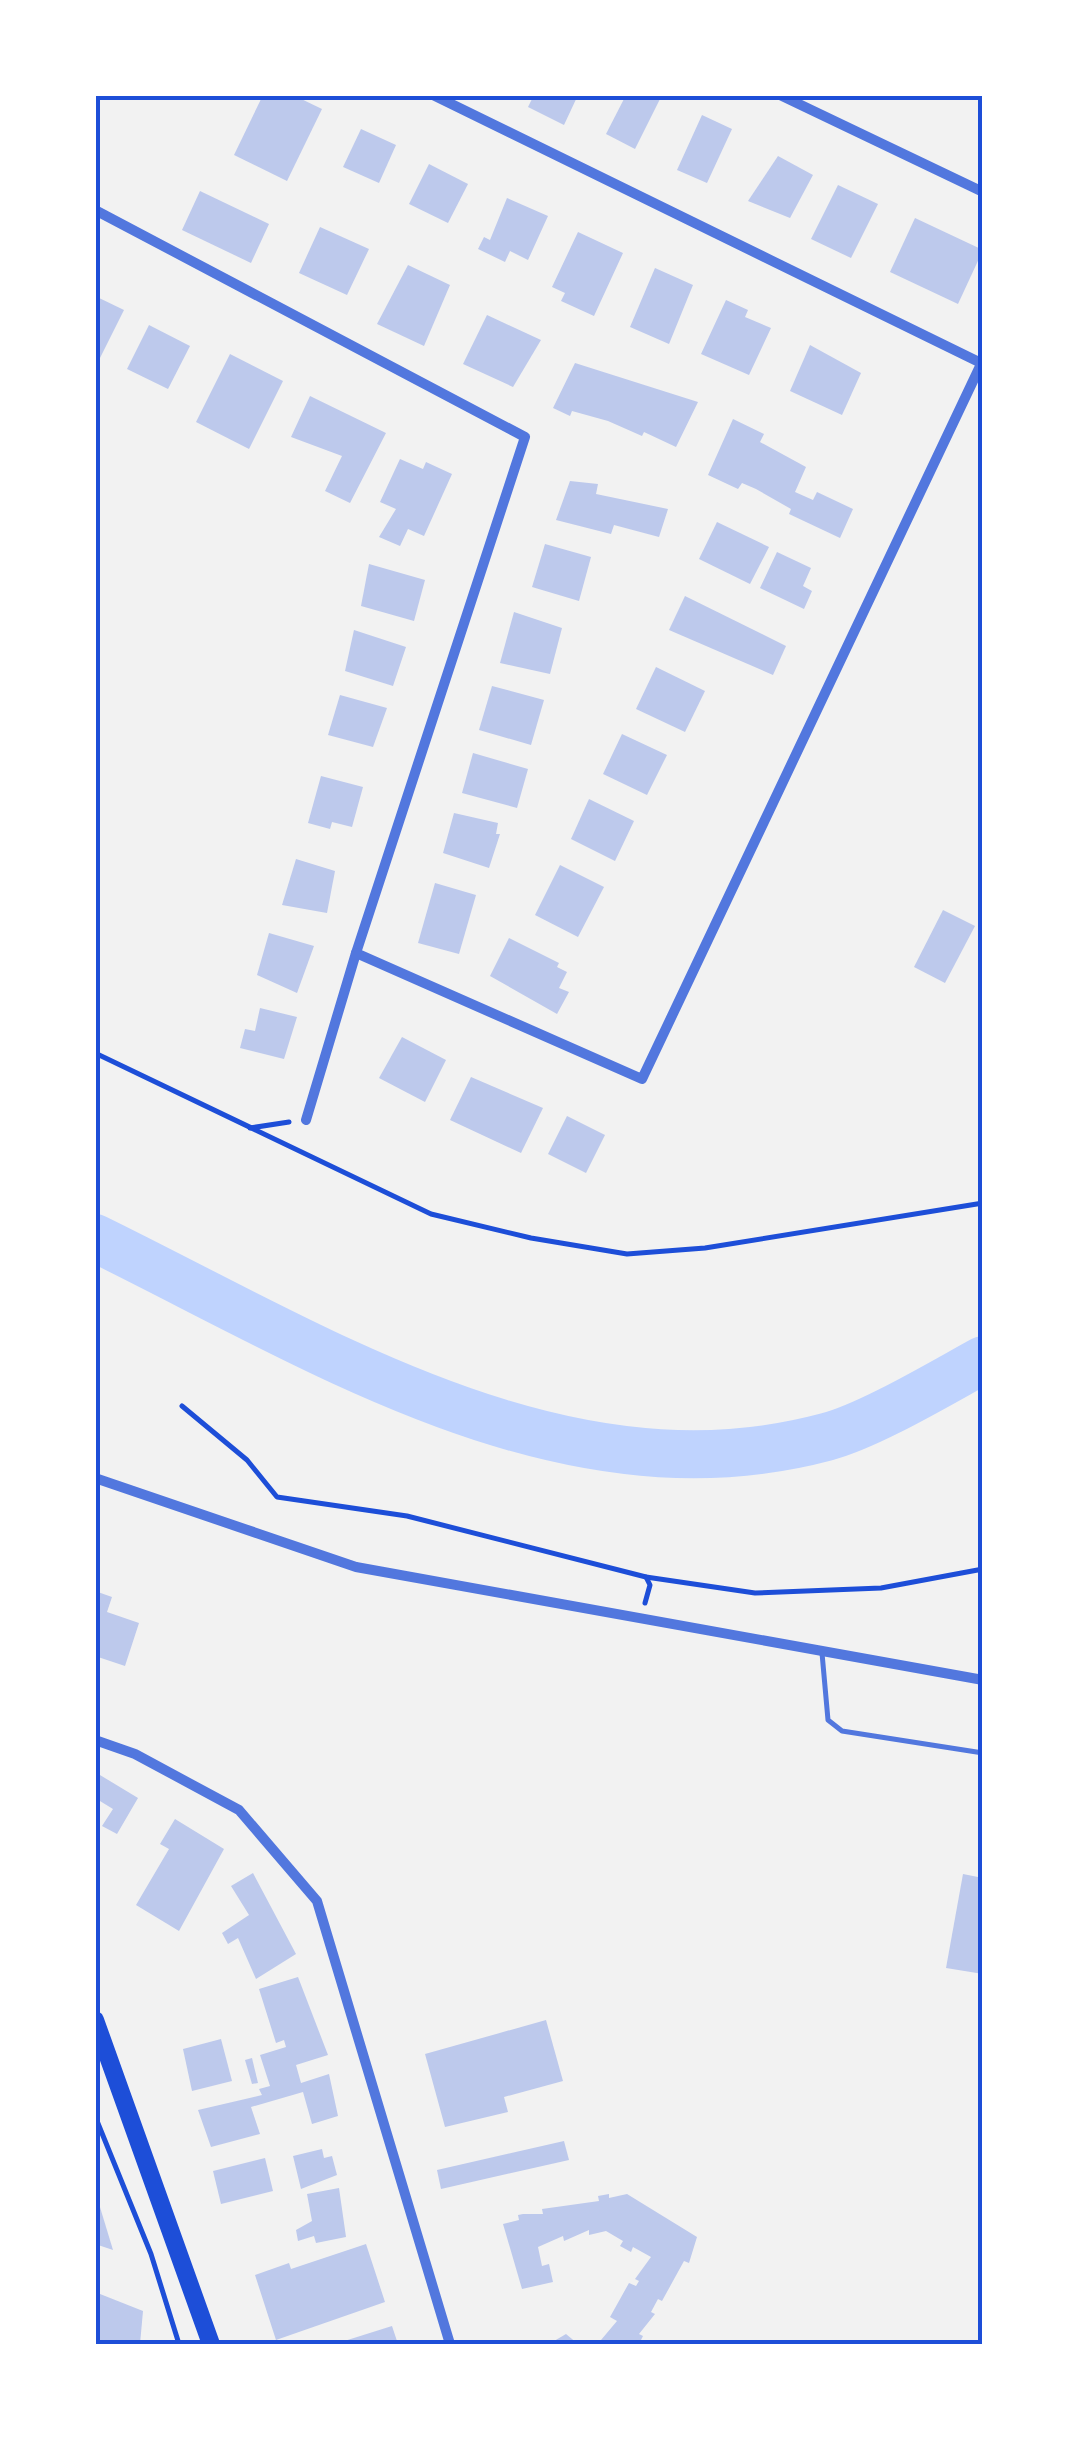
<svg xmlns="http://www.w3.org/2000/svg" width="1078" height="2439" viewBox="0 0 1078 2439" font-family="'Roboto Condensed',sans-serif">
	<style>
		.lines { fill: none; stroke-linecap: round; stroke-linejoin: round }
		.river { stroke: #bfd3fe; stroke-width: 48 }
		.building { fill: #bdc9ec }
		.path { stroke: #1d4ed8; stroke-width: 5 }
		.service { stroke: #5277de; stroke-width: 5 }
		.minor { stroke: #5277de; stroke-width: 10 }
		.primary { stroke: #1d4ed8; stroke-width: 18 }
		.neatline { fill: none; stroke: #1d4ed8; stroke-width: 4 }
	</style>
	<rect width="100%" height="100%" fill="#f2f2f2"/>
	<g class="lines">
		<path class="river" d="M95,1238C320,1348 564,1507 826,1437C869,1426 941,1383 983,1360"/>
	</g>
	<g class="building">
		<path d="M263,95H293L322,109L287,181L234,155Z"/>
		<path d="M534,95H578L564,125L528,107Z"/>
		<path d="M626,95L661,97L635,149L606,134Z"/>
		<path d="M702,115L732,129L707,183L677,170Z"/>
		<path d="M361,129L396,145L379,183L343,167Z"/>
		<path d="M778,156L813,175L790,218L748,201Z"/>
		<path d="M429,164L468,184L448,223L409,204Z"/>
		<path d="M838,185L878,204L851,258L811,239Z"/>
		<path d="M200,191L269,224L251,263L182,230Z"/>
		<path d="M507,198L548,216L528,260L510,251L505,262L478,249L484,237L490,240Z"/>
		<path d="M915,218L983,250L958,304L890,272Z"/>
		<path d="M320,227L369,249L347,295L299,273Z"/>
		<path d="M578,232L623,253L594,316L561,301L565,293L552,287Z"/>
		<path d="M408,265L450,285L424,346L377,324Z"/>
		<path d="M655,268L693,285L669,344L630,327Z"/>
		<path d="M95,296L124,310L98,362L95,361Z"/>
		<path d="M726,300L748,310L745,317L771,328L749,375L701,354Z"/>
		<path d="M487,315L541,340L513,387L463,364Z"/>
		<path d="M149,325L190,346L168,389L127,369Z"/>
		<path d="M810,345L861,373L842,415L790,391Z"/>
		<path d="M230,354L283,381L249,449L196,422Z"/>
		<path d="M575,363L698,402L676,447L644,432L642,436L608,421L572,411L570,416L553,408Z"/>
		<path d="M310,396L386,433L350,503L325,491L342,456L291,437Z"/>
		<path d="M733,419L764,434L760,442L806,467L795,492L813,500L817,492L853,509L840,538L789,514L791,509L756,489L742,483L738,489L708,475Z"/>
		<path d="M400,459L423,469L426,462L452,474L424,536L408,529L400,546L379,537L396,509L380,502Z"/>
		<path d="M570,481L598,484L596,494L668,509L659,537L614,525L611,534L556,520Z"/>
		<path d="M717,522L769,547L750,584L699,559Z"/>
		<path d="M545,544L591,557L579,601L532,587Z"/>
		<path d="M777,552L811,568L803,586L812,591L804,609L760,588Z"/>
		<path d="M369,564L425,580L414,621L361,606Z"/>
		<path d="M685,596L786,646L773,675L669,630Z"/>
		<path d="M514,612L562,628L550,674L500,663Z"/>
		<path d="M354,630L406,647L393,686L345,671Z"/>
		<path d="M656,667L705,691L685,732L636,709Z"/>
		<path d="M492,686L544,700L531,745L479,730Z"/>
		<path d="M340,695L387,708L373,747L328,735Z"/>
		<path d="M622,734L667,755L647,795L603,774Z"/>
		<path d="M473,753L528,769L517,808L462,793Z"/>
		<path d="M321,776L363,787L352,827L332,822L330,829L308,823Z"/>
		<path d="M589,799L634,821L615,861L571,839Z"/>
		<path d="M454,813L498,823L496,834H500L489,868L443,853Z"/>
		<path d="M296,859L335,871L327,913L282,905Z"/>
		<path d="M560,865L604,887L578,937L535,915Z"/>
		<path d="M435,883L476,895L459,954L418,943Z"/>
		<path d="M943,910L975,926L945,983L914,967Z"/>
		<path d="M269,933L314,946L297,993L257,975Z"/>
		<path d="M509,938L559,963L557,967L567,972L559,988L569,992L557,1014L490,976Z"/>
		<path d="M260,1008L297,1017L284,1059L240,1048L245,1029L255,1031Z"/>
		<path d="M402,1037L446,1060L425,1102L379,1078Z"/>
		<path d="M471,1077L543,1108L521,1153L450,1120Z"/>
		<path d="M567,1116L605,1135L586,1173L548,1154Z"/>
		<path d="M95,1591L112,1597L107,1612L139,1623L125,1666L95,1656Z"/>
		<path d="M95,1772L138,1798L117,1834L102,1826L113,1809L95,1798Z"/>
		<path d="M175,1819L224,1849L179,1931L136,1905L169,1849L160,1844Z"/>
		<path d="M253,1873L296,1954L256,1979L238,1938L228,1944L222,1933L249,1915L231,1886Z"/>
		<path d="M963,1874L983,1878V1974L946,1968Z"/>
		<path d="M298,1977L328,2055L296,2065L301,2083L329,2074L338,2116L312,2124L303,2092L251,2107L260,2134L211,2147L198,2110L262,2095L259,2089L270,2086L260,2055L286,2047L284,2040L276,2043L259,1989Z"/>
		<path d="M546,2020L563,2081L504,2097L508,2112L445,2127L425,2054Z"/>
		<path d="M221,2039L232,2081L192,2091L183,2049Z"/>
		<path d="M252,2058L258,2083L252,2084L245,2060Z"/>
		<path d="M564,2141L569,2160L441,2189L437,2170Z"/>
		<path d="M322,2149L324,2158L332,2156L337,2175L301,2189L293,2156Z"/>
		<path d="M265,2158L273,2191L221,2204L213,2171Z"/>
		<path d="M339,2188L346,2237L316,2243L314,2236L298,2241L296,2230L312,2221L307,2194Z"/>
		<path d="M95,2194H96L113,2250L95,2244Z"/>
		<path d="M609,2194V2198L627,2194L697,2237L689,2263L684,2261L662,2301L658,2299L651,2312L655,2314L639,2334L643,2336L639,2344L601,2340L617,2321L610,2317L629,2283L636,2286L639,2281L635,2279L651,2257L633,2247L631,2252L620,2246L623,2241L606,2231L589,2235V2230L564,2241L563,2236L538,2247L542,2266L549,2264L553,2282L522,2289L503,2224L519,2220L518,2215L523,2214H543L542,2209L599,2201L598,2196Z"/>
		<path d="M366,2244L385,2302L276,2340L255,2275L289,2263L291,2269Z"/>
		<path d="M95,2292L143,2311L140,2344H95Z"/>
		<path d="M392,2326L398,2344H339L338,2343Z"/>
		<path d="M566,2334L578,2344H549Z"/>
	</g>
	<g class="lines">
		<g class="path">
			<path d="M95,1053L431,1214L531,1238L627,1254L705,1248L983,1203"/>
			<path d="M250,1128L289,1122"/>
			<path d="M182,1406L247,1460L277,1497L407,1516L646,1577L755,1593L881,1588L983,1569"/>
			<path d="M645,1603L650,1585L646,1577"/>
			<path d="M95,2116L151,2254L179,2344"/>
		</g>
		<path class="service" d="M822,1653L828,1720L842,1731L983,1753"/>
		<g class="minor">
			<path d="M433,95L981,363"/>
			<path d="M780,95L983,192"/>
			<path d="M95,210L525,437L356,953L642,1079L983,360"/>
			<path d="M306,1120L356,953"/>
			<path d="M95,1478L356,1567L983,1680"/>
			<path d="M95,1740L135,1754L239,1810L317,1901L450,2344"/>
		</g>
		<path class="primary" d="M95,2020L211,2344"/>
	</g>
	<rect width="1078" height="2439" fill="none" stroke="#ffffff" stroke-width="195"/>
	<rect x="98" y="98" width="882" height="2244" class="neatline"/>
</svg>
